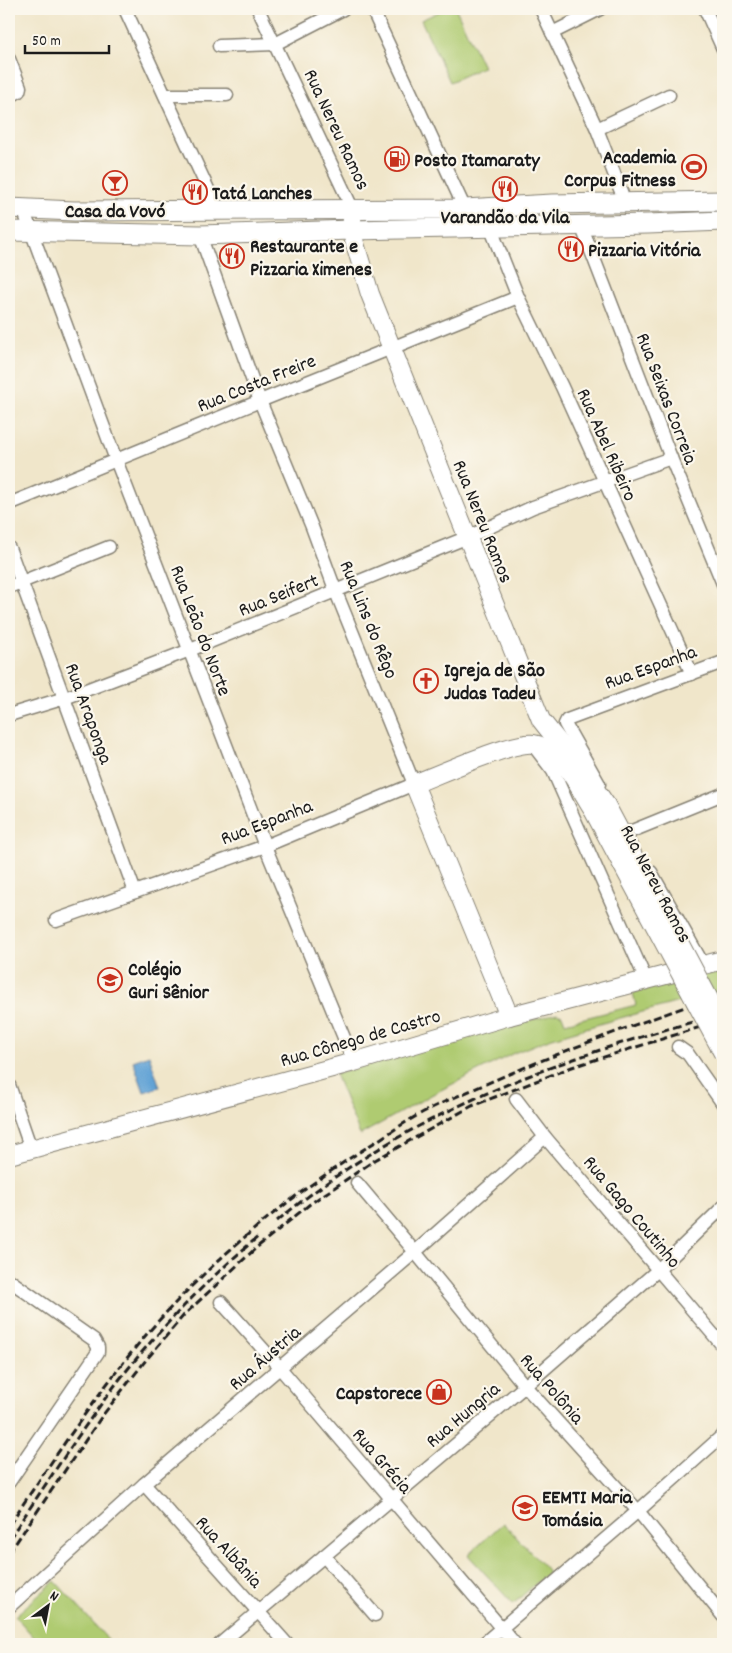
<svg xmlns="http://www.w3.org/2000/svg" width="732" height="1653" viewBox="0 0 732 1653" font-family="Dekko,sans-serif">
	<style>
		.green { fill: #afcb71; stroke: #667446 }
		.water { fill: #62a3d5; stroke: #3f6078 }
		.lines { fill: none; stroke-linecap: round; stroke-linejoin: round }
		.street-casing { stroke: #868173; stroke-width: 15 }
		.secondary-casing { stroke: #868173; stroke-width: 20 }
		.primary-casing { stroke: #868173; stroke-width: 21 }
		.street { stroke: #fff; stroke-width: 12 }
		.secondary { stroke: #fff; stroke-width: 18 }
		.primary { stroke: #fff; stroke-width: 19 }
		.rail { stroke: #1c1c1c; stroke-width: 3; stroke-dasharray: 8 4; stroke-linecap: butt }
		.secondary-bridge-casing { stroke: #868173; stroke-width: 20; stroke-linecap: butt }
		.secondary-bridge { stroke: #fff; stroke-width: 18 }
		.labels { text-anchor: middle; stroke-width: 4.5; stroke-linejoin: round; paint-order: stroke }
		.street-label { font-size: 20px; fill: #1c1c1c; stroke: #fbf7ec }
		.poi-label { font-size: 20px; font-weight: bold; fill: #1c1c1c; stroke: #fbf7ec; text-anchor: start }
	</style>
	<rect width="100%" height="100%" fill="#fbf7ec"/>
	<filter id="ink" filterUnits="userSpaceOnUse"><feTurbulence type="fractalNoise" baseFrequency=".02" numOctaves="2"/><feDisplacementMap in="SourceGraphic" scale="10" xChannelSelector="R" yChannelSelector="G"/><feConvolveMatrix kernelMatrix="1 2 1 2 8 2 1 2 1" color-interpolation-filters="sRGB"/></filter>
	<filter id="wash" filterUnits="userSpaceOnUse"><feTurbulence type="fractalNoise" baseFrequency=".0096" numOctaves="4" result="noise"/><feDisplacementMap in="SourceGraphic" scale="20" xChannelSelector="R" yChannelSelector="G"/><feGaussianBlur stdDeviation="1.12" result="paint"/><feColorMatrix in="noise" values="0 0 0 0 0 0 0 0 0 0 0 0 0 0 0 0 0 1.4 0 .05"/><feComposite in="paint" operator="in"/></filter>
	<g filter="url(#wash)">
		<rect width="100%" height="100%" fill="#f0e6ca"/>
		<g class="green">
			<path d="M445,9H456L483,67L450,82L421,20Z"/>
			<path d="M723,968V990L613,1020L549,1039L514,1053L433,1094L360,1135L335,1074L557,1013L562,1015L565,1023L636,1005L633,993Z"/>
			<path d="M503,1523L549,1572L513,1604L468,1555Z"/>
			<path d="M55,1581L112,1644H40L15,1616Z"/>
		</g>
		<path class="water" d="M149,1055L160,1087L144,1092L133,1061Z"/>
	</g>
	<g filter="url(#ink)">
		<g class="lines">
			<defs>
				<g id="street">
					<path d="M125,9L218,211"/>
					<path d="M258,9L353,210"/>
					<path d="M372,9L465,209"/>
					<path d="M541,9L597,129L625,202"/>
					<path d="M705,9L723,49"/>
					<path d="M552,33L600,9"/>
					<path d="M219,46L275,44L343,9"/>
					<path d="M9,59L20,87L19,91L9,97"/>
					<path d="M165,95H227"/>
					<path d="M597,129L669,95"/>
					<path d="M23,209L116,460L265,846L354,1062"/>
					<path d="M581,225L671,458L723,584"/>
					<path d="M491,229L518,297L562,387L692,674"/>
					<path d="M9,504L260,401L518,297"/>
					<path d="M9,548L135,892"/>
					<path d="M9,587L109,547"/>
					<path d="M9,715L65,698L190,650L468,537L533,507L671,458"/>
					<path d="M533,745L553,771L646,980"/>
					<path d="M599,784L565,724L567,720L723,662"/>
					<path d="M627,833L723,794"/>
					<path d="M651,872L704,966"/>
					<path d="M56,920L265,846L414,784L336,592L312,527L260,401L200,235"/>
					<path d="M678,1047L688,1054L723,1104"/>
					<path d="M9,1085L31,1149"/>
					<path d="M516,1099L545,1137L723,1346"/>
					<path d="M357,1183L415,1252L525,1386L638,1511L723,1616"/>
					<path d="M9,1280L94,1340L98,1347V1352L9,1482"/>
					<path d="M221,1302L280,1368L515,1644"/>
					<path d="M144,1484L287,1644"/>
					<path d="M324,1556L375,1615"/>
					<path d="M9,1607L144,1484L415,1252L545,1137"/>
					<path d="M220,1644L525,1386L658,1270L723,1207"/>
					<path d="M483,1644L638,1511L723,1435"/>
				</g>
				<g id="secondary">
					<path d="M353,210L351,230L370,294L541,720L591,783L606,805"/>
					<path d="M509,1016L414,784C437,775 513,741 533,744C540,745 548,749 554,754C571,768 581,792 593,810"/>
					<path d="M9,1155L354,1062L509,1016L723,960"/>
				</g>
				<g id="primary">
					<path d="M9,208L74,211L465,209L552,204L723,201"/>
					<path d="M9,231L200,235L351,230L648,224L723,221"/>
				</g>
			</defs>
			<use href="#street" class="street-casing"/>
			<use href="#secondary" class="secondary-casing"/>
			<use href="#primary" class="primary-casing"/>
			<use href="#street" class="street"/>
			<use href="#secondary" class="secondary"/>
			<use href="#primary" class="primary"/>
			<g class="rail">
				<path d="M277,1221C407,1113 553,1060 714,1016"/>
				<path d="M9,1525C51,1463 92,1400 140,1342C207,1263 289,1195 377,1141C391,1132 405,1122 420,1114C444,1101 470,1091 495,1080C570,1048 646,1020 723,994"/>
				<path d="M9,1539C45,1486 80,1431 119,1380C161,1327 208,1279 259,1236"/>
				<path d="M9,1553L102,1416L146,1360L184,1315L256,1248L310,1204L375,1160L472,1106L572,1067L723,1020"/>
			</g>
			<defs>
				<g id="secondary-bridge">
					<path d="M606,805L723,1025"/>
					<path d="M593,810L723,1053"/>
				</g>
			</defs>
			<use href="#secondary-bridge" class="secondary-bridge-casing"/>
			<use href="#secondary-bridge" class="secondary-bridge"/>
		</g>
	</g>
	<defs>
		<symbol id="fuel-ring" viewBox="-11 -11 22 22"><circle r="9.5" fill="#fbf7ec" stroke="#c8321e" stroke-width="1.5"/><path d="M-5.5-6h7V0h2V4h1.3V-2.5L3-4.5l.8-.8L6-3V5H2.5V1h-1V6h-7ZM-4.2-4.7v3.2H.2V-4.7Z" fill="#c8321e"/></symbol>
		<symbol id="stadium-ring" viewBox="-11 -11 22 22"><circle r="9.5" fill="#fbf7ec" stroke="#c8321e" stroke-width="1.5"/><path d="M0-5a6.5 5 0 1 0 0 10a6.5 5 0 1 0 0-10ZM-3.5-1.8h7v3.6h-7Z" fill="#c8321e"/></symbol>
		<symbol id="bar-ring" viewBox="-11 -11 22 22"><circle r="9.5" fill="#fbf7ec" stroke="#c8321e" stroke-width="1.5"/><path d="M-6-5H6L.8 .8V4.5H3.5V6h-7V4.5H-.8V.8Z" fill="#c8321e"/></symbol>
		<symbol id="restaurant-ring" viewBox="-11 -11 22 22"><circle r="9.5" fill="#fbf7ec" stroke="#c8321e" stroke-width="1.5"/><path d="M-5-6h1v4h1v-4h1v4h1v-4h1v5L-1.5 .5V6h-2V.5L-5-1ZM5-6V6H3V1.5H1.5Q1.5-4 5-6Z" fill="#c8321e"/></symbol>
		<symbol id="church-ring" viewBox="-11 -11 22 22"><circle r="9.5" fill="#fbf7ec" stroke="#c8321e" stroke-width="1.5"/><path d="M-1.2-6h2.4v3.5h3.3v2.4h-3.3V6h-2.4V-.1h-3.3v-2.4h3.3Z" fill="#c8321e"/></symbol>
		<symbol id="school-ring" viewBox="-11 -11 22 22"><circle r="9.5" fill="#fbf7ec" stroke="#c8321e" stroke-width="1.5"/><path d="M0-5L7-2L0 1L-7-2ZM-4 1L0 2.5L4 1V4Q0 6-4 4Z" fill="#c8321e"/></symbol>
		<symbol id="shop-ring" viewBox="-11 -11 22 22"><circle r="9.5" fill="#fbf7ec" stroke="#c8321e" stroke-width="1.5"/><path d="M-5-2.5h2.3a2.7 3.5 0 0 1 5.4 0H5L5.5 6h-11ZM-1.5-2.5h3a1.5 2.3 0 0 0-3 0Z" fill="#c8321e"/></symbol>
	</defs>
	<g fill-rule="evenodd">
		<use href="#fuel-ring" x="383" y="145" width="28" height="28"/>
		<use href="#stadium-ring" x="680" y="153" width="28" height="28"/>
		<use href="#bar-ring" x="101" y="169" width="28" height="28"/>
		<use href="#restaurant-ring" x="491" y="175" width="28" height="28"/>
		<use href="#restaurant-ring" x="181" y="178" width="28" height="28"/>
		<use href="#restaurant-ring" x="557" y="235" width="28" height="28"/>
		<use href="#restaurant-ring" x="218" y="242" width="28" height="28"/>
		<use href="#church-ring" x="412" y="667" width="28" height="28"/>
		<use href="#school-ring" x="96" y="966" width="28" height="28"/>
		<use href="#shop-ring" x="425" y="1378" width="28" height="28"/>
		<use href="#school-ring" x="511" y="1494" width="28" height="28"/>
	</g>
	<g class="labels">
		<g class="street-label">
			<text transform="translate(338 129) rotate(65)" y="7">Rua Nereu Ramos</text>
			<text transform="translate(256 382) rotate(-22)" y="7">Rua Costa Freire</text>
			<text transform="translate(668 398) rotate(69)" y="7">Rua Seixas Correia</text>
			<text transform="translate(608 444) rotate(66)" y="7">Rua Abel Ribeiro</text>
			<text transform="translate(484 521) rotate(68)" y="7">Rua Nereu Ramos</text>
			<text transform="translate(278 594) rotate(-22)" y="7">Rua Seifert</text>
			<text transform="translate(370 619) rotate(68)" y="7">Rua Lins do Rêgo</text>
			<text transform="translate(202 630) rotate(69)" y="7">Rua Leão do Norte</text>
			<text transform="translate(650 666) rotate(-20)" y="7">Rua Espanha</text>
			<text transform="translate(90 713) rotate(70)" y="7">Rua Araponga</text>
			<text transform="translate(266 821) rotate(-21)" y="7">Rua Espanha</text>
			<text transform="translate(657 883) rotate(62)" y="7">Rua Nereu Ramos</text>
			<text transform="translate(360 1037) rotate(-16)" y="7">Rua Cônego de Castro</text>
			<text transform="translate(633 1211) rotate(50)" y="7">Rua Gago Coutinho</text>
			<text transform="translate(264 1357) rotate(-41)" y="7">Rua Áustria</text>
			<text transform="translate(553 1388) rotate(49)" y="7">Rua Polônia</text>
			<text transform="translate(462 1414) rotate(-40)" y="7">Rua Hungria</text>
			<text transform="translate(383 1460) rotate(49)" y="7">Rua Grécia</text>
			<text transform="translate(230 1551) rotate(48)" y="7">Rua Albânia</text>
		</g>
		<g class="poi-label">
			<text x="676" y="163" text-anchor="end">Academia<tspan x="676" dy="23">Corpus Fitness</tspan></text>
			<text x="414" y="166">Posto Itamaraty</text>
			<text x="212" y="199">Tatá Lanches</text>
			<text x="115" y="217" text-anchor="middle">Casa da Vovó</text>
			<text x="505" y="223" text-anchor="middle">Varandão da Vila</text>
			<text x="250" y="252">Restaurante e<tspan x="250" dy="23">Pizzaria Ximenes</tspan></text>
			<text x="588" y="256">Pizzaria Vitória</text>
			<text x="444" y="676">Igreja de São<tspan x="444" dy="23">Judas Tadeu</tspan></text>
			<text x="128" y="975">Colégio<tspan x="128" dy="23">Guri Sênior</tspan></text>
			<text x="422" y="1399" text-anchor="end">Capstorece</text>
			<text x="542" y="1503">EEMTI Maria<tspan x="542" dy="23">Tomásia</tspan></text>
		</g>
	</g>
	<rect width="732" height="1653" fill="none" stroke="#fbf7ec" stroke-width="30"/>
	<g transform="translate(48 1606) rotate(32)" stroke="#fbf7ec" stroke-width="4" paint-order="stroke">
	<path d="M0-4L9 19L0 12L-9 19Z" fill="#1c1c1c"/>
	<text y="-8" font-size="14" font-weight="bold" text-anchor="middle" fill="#1c1c1c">N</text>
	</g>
	<path d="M25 45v8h84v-8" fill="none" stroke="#1c1c1c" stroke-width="2.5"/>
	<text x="32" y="45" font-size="15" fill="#1c1c1c" stroke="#fbf7ec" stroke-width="4" paint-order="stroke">50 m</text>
</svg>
